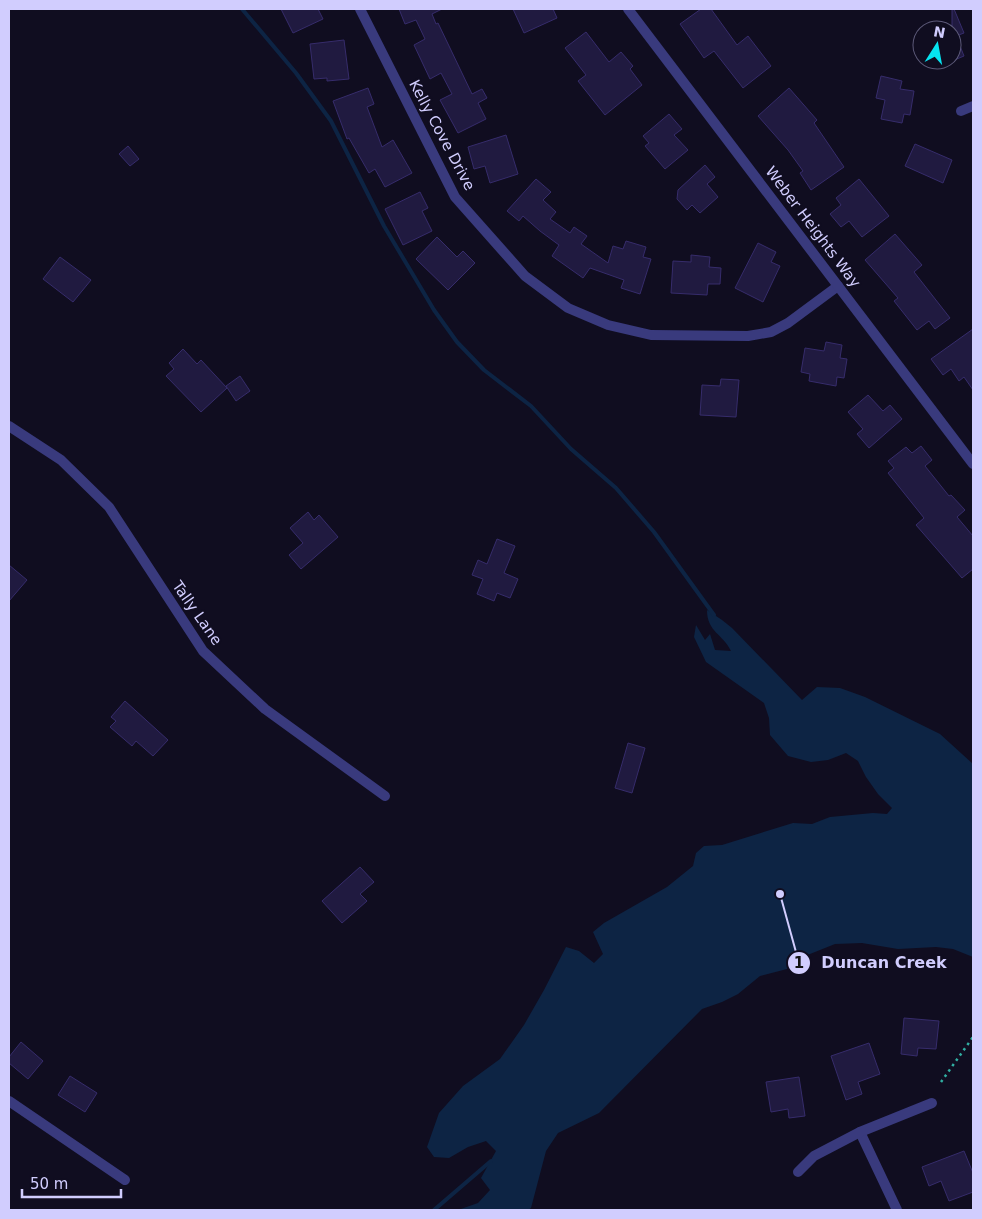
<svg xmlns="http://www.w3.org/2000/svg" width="982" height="1219" viewBox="0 0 982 1219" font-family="'DejaVu Sans',sans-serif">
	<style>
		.water { fill: #0d2444 }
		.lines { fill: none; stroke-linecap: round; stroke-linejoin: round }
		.stream { stroke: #0d2444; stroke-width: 4 }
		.building { fill: #201a40; stroke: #362c6b }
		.path { stroke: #31aea1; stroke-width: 2.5; stroke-dasharray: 2.5 4; stroke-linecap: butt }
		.minor { stroke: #393a7d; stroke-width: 10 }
		.labels { text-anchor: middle; stroke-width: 4; stroke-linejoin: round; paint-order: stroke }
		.street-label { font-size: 15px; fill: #d1cdfe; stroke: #100d20 }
		.leader { fill: none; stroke: #d1cdfe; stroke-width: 2 }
		.callout-dot { fill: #d1cdfe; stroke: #100d20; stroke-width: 2 }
		.mark-label { font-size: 15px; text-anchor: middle; font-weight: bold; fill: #111 }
		.callout-label { font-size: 16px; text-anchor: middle; font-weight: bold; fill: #d1cdfe; stroke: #100d20; stroke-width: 4; stroke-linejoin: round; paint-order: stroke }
	</style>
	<rect width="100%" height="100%" fill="#100d20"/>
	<path class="water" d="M707,610L722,620L732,628L802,700L817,687L840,688L865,697L940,734L973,764V957L953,949L936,947L898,949L862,943L835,944L805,956L787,969L760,976L738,994L722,1002L702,1009L599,1113L558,1133L546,1151L531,1208L528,1210H458L478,1203L490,1190L481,1178L496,1151L486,1141L468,1147L449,1158L434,1157L427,1147L439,1113L463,1086L500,1059L524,1025L544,990L566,947L579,951L594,963L603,954L593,932L604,923L667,887L693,866L696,853L704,846L722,845L793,823L812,824L830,817L873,813L887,814L892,808L878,794L866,777L858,761L846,753L828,760L811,762L788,756L770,735L769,718L764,703L706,662L694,637L696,625L705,640L710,634L715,650L731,651C723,634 707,632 707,610Z"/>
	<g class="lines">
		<g class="stream">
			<path d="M242,9L296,73L331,121L384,226L434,310L457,342L484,370L531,406L571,449L616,488L654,532L714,615"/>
			<path d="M434,1210L491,1161"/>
		</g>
	</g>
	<g class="building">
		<path d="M281,9H318L323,19L293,33Z"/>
		<path d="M399,9H442L432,14L436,24L438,23L472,94L482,89L487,98L478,103L486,119L458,133L440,100L452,94L441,73L430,79L414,45L425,39L416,20L405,24Z"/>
		<path d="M513,9H553L557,18L524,33Z"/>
		<path d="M701,9H711L737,45L748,36L771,66L743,88L714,51L704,58L680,24Z"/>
		<path d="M952,9H954L964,33L956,36L964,56L952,61Z"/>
		<path d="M586,32L609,62L621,52L633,66L630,69L642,85L605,115L578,81L586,75L565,48Z"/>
		<path d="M344,40L349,79L327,81V78L314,79L310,44Z"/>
		<path d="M881,76L902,81L900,89L914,91L910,115L904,114L902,123L881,119L885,100L876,98Z"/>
		<path d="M368,88L374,104L367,107L382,147L393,140L412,173L385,187L375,169L369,173L349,138L347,139L333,101Z"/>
		<path d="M789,88L817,120L814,123L844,167L811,190L800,173L803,171L788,150L758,116Z"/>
		<path d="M669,114L682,129L674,135L688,150L665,169L645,146L649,143L643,136Z"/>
		<path d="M506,135L518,174L490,183L485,166L474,169L468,147Z"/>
		<path d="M915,144L952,160L943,183L905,166Z"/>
		<path d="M128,146L139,159L130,166L119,154Z"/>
		<path d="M705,165L715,177L707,184L718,197L700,213L692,205L687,210L677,199L678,190Z"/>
		<path d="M536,179L551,192L543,200L556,212L550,219L570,233L574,227L587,236L581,244L608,263L613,246L623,249L626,241L646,247L643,257L651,259L640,294L621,288L624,280L590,268L583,278L552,256L559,245L540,231L523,216L519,221L507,211Z"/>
		<path d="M859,179L889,216L862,237L849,221L841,227L830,214L841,205L836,198Z"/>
		<path d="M420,192L428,208L422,211L432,231L403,245L385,209Z"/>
		<path d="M895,234L922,265L914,272L950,318L935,329L929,321L917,330L894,301L898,298L865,260Z"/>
		<path d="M437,237L457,257L463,251L475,263L448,290L416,259Z"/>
		<path d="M758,243L776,252L771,262L780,266L763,302L735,288Z"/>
		<path d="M691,255L710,257L709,267L721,268L720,284H708L707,295L671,293L673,261L691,262Z"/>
		<path d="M60,257L91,280L73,302L43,279Z"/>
		<path d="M973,329V390L964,377L959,381L951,369L943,375L931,359Z"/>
		<path d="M826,342L842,345L840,358L847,359L844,378L837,377L836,386L809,381L810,374L801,372L805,348L824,351Z"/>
		<path d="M183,349L197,364L201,360L227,388L201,412L166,376L174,369L169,363Z"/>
		<path d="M240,376L250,391L236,401L226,386Z"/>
		<path d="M721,379L739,380L736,417L700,415L702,385L720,386Z"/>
		<path d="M868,395L883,411L890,405L902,419L869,448L857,434L863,429L848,412Z"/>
		<path d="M921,446L932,460L925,466L949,496L951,495L965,510L957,517L973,536V569L962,578L916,525L924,518L888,473L894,468L888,461L906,447L912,453Z"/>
		<path d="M308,512L314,520L319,515L338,537L301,569L289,555L303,543L290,528Z"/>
		<path d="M497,539L515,546L504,573L518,579L510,598L497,593L494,601L477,594L483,579L472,575L478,560L487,564Z"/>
		<path d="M9,565L27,580L9,601Z"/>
		<path d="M125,701L168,740L153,756L136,741L132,746L110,727L116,721L111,717Z"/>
		<path d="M628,743L645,748L632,793L615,788Z"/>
		<path d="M360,867L374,882L360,894L367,901L342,923L322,901Z"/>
		<path d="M904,1018L939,1021L936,1049L918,1048L917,1056L901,1054Z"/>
		<path d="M21,1042L43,1061L28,1079L9,1063V1057Z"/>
		<path d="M869,1043L880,1074L858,1082L862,1094L846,1100L831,1056Z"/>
		<path d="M70,1076L97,1093L85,1112L58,1095Z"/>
		<path d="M799,1077L805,1116L789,1118L788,1109L771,1112L766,1082Z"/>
		<path d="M964,1151L973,1173V1192L949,1201L941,1181L929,1186L922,1167Z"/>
	</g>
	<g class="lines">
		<path class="path" d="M941,1082L973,1037"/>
		<g class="minor">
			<path d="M360,9L455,197L525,276L568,308L608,325L651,335L748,336L771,332L788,323L838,286"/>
			<path d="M628,9L973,464"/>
			<path d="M961,111L973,106"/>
			<path d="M9,426L61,460L109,507L203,651L265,709L385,796"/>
			<path d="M9,1101L125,1180"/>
			<path d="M860,1132L897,1210"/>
			<path d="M798,1172L814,1156L860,1132L932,1103"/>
		</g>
	</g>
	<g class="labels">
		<g class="street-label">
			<text transform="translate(442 135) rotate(62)" y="5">Kelly Cove Drive</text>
			<text transform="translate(813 227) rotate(53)" y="5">Weber Heights Way</text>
			<text transform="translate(197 613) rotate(55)" y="5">Tally Lane</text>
		</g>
	</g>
	<path class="leader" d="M780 894L799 963"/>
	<g class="callout-dot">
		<circle cx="780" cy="894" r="5"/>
		<circle cx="799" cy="963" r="12"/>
	</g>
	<g class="mark-label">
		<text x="799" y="968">1</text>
	</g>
	<g class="callout-label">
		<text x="884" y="968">Duncan Creek</text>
	</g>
	<rect width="982" height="1219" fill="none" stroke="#d1cdfe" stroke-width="20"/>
	<g transform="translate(937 45) rotate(11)"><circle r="24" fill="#100d20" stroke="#5d5a79"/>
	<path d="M0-4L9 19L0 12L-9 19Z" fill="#06e3f0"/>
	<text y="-8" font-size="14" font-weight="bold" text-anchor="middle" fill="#d1cdfe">N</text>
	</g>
	<path d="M22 1189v8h99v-8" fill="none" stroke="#d1cdfe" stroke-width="2.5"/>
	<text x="30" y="1189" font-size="15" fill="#d1cdfe" stroke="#100d20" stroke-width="4" paint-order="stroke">50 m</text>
</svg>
